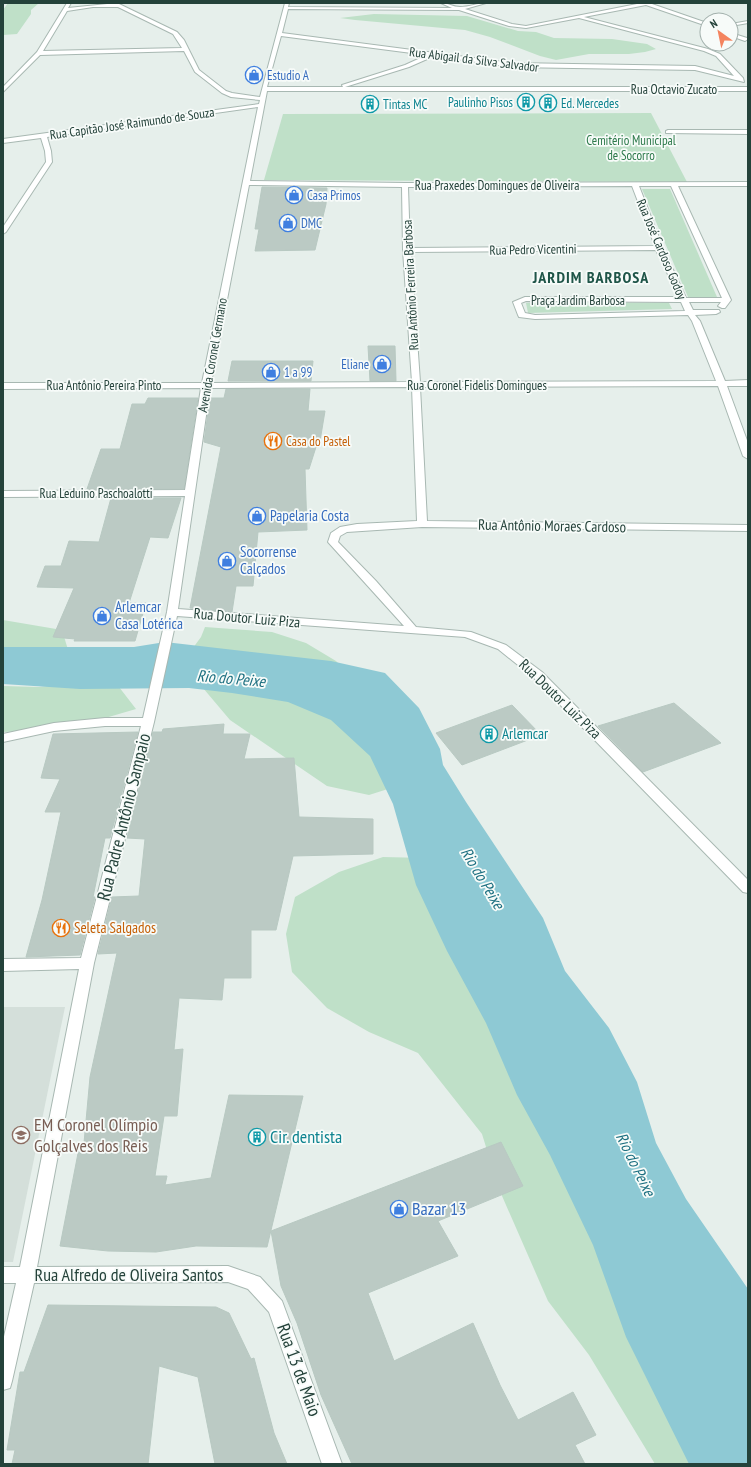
<svg xmlns="http://www.w3.org/2000/svg" width="751" height="1467" viewBox="0 0 751 1467" font-family="'PT Sans Narrow',sans-serif">
	<style>
		.built { fill: #d4dfda }
		.green { fill: #bfe0c8 }
		.water { fill: #8ec9d4 }
		.building { fill: #bbcac4; stroke: #b8c9c2 }
		.lines { fill: none; stroke-linecap: round; stroke-linejoin: round }
		.minor-casing { stroke: #a8b8b2; stroke-width: 2 }
		.minor { fill: #fff; fill-rule: evenodd }
		.labels { text-anchor: middle; stroke-width: 3.5; stroke-linejoin: round; paint-order: stroke }
		.far-street-label { font-size: 13px; fill: #24423a; stroke: #f7fbf9 }
		.far-shop-label { font-size: 13px; fill: #366cbe; stroke: #f7fbf9; text-anchor: start }
		.far-culture-label { font-size: 13px; fill: #0d838f; stroke: #f7fbf9; text-anchor: start }
		.far-park-label { font-size: 13px; fill: #2d7a4b; stroke: #f7fbf9 }
		.far-food-label { font-size: 13px; fill: #c56008; stroke: #f7fbf9; text-anchor: start }
		.shop-label { font-size: 15px; fill: #366cbe; stroke: #f7fbf9; text-anchor: start }
		.street-label { font-size: 15px; fill: #24423a; stroke: #f7fbf9 }
		.culture-label { font-size: 15px; fill: #0d838f; stroke: #f7fbf9; text-anchor: start }
		.food-label { font-size: 15px; fill: #c56008; stroke: #f7fbf9; text-anchor: start }
		.far-district-label { font-size: 16px; font-weight: bold; letter-spacing: 1px; fill: #1f5548; stroke: #f7fbf9 }
		.water-label { font-size: 16px; font-style: italic; fill: #1c6f80; stroke: #f7fbf9 }
		.near-street-label { font-size: 18px; fill: #24423a; stroke: #f7fbf9 }
		.near-education-label { font-size: 18px; fill: #785e54; stroke: #f7fbf9; text-anchor: start }
		.near-culture-label { font-size: 18px; fill: #0d838f; stroke: #f7fbf9; text-anchor: start }
		.near-shop-label { font-size: 18px; fill: #366cbe; stroke: #f7fbf9; text-anchor: start }
	</style>
	<rect width="100%" height="100%" fill="#e6efeb"/>
	<path class="built" d="M3,1007H65L13,1262H3Z"/>
	<g class="green">
		<path d="M8,3H39L31,10V14L17,34L3,35V10Z"/>
		<path d="M374,14L467,16L518,31L536,32L554,38L612,39L647,44L656,49L645,52L629,54H589L556,60L540,56L490,37L465,30L355,20L340,18Z"/>
		<path d="M651,113L687,182L264,180L283,114Z"/>
		<path d="M642,189H670L717,297H688Z"/>
		<path d="M551,302L669,303L672,309L528,313L526,303Z"/>
		<path d="M3,620L62,630L69,653L3,657Z"/>
		<path d="M205,627L272,632L306,643L336,661L402,728L410,782L369,795L327,786L230,720L192,675L190,652L201,637Z"/>
		<path d="M79,683L119,687L136,709L95,721L50,730L3,732V686L39,687Z"/>
		<path d="M383,857L426,858L748,1464H655L589,1355L548,1301L499,1189L482,1134L418,1053L369,1032L327,1008L292,972L286,934L295,897L339,872Z"/>
	</g>
	<path class="water" d="M165,642L331,661L385,673L419,708L440,749L443,765L466,802L543,918L565,971L609,1028L637,1082L656,1143L686,1199L748,1289V1464H689L626,1337L593,1245L550,1155L517,1095L486,1023L447,951L416,885L393,804L370,756L331,720L288,702L232,693L189,688L80,689L3,684V647H134Z"/>
	<g class="building">
		<path d="M262,187L327,188L326,204L315,250L255,251L259,229H255Z"/>
		<path d="M368,346H395L396,381H370Z"/>
		<path d="M232,361H313L311,381H228Z"/>
		<path d="M226,389H310L308,411H325L319,447H316L309,469H305L307,530L258,532L253,586H236L232,612L190,608L221,447L204,442L210,398H224Z"/>
		<path d="M148,398H198L184,489H87L101,449H120L132,404H145Z"/>
		<path d="M111,498H181L168,538L150,537L129,603H146L135,641H74L75,639L53,637L74,588L37,587L45,566H61L69,541L99,542Z"/>
		<path d="M674,703L721,743L643,772L598,726Z"/>
		<path d="M512,705L541,735L462,765L436,733Z"/>
		<path d="M224,724L223,734H250L244,759L294,758L299,817L373,819V854L293,856L276,930H251V978H224L222,1000L179,998L174,1050L183,1049L177,1116H164L155,1176H167L165,1185L211,1178L229,1095L303,1096L267,1247L196,1246L156,1252L108,1251L60,1246L80,1143H84L90,1077L117,953L98,954L112,897L139,896L145,839L127,838L153,732H162L163,729Z"/>
		<path d="M138,732L110,838H105L93,897H95L80,955L26,957L42,900L61,812H45L60,779L41,778L53,734Z"/>
		<path d="M501,1142L523,1186L438,1221L458,1256L368,1293L394,1361L473,1323L500,1385L518,1420L573,1392L596,1435L575,1445L585,1464H352L321,1395L297,1323L281,1286L271,1231Z"/>
		<path d="M48,1305L216,1307L229,1313L251,1359L254,1358L274,1433L287,1464H215L198,1377L159,1366L148,1464H12L15,1450H7L20,1372H24Z"/>
	</g>
	<g class="lines">
		<defs>
			<g id="minor">
				<path d="M67,3H71L68,8L117,3L177,32L184,40L199,70L226,91L232,93L260,97L285,3H289L288,7L452,8L441,3C448,3 453,7 460,7C469,7 478,3 486,3L465,9L512,24L526,26L642,3H653L652,4L707,23V26L646,5L584,17L708,49L720,54L743,78L744,82L695,70L512,67L434,56L409,67L345,87H748V91H267L250,181L405,183L748,182V186H678L731,300L725,308H722L718,306L721,302H689L693,310H719L720,312L716,314L695,315L700,321L725,381L748,380V386H727L748,443V459L743,456L718,386L420,387L427,521L748,525V531L422,527L347,532L340,536L338,542L376,581L416,627L471,632L506,645L542,672L748,880V893L743,892L534,678L498,649L465,637L177,616L154,722L94,963L37,1267L228,1266L260,1277L282,1301L342,1464H322L269,1312L248,1289L228,1282L34,1283L12,1381L10,1388L3,1390V1341L16,1283H3V1267H20L79,969L3,971V959L81,958L141,726H105L54,731L3,742V734L54,723L105,718H143L167,612L185,496L3,497V491L185,490L201,388L3,389V383H202L258,107L47,137L51,151L52,162L6,232L3,234V227L46,162L45,151L41,138L3,143V139L259,104L260,100L231,97L222,93L195,72L184,51L40,55L3,92V87L37,52ZM93,7H118L173,34L182,48L43,51L67,11ZM288,9L459,10L509,26L526,28L579,18L704,51L716,56L734,76L695,66L512,63L282,33ZM281,36L427,55L405,65L342,85L343,87H267ZM249,185L402,187L403,250L412,382L211,383ZM632,186L655,246L410,248L408,187ZM639,186H671L722,298H686L663,248ZM656,250L679,297H525L513,302L518,315L519,317L535,319L688,315L692,321L716,381L420,382L411,252ZM526,301L681,302L685,311L535,315L525,313L521,303ZM412,387L417,521L357,524L340,527L331,533L328,542L404,626L178,609L210,388Z"/>
				<path d="M748,21V23L731,26V24Z"/>
				<path d="M731,33L747,38L748,39L745,41L731,36Z"/>
				<path d="M668,130H748V134L666,133V131Z"/>
			</g>
		</defs>
		<use href="#minor" class="minor-casing"/>
		<use href="#minor" class="minor"/>
	</g>
	<defs>
		<symbol id="shop-ring" viewBox="-11 -11 22 22"><circle r="9.5" fill="#f7fbf9" stroke="#3f7fe0" stroke-width="1.5"/><path d="M-5-2.5h2.3a2.7 3.5 0 0 1 5.4 0H5L5.5 6h-11ZM-1.5-2.5h3a1.5 2.3 0 0 0-3 0Z" fill="#3f7fe0"/></symbol>
		<symbol id="building-ring" viewBox="-11 -11 22 22"><circle r="9.5" fill="#f7fbf9" stroke="#0f9aa8" stroke-width="1.5"/><path d="M-4-6H4V6H1V3H-1V6H-4ZM-2.5-4.3h1.7v1.8h-1.7ZM.8-4.3h1.7v1.8H.8ZM-2.5-1h1.7V.8h-1.7ZM.8-1h1.7V.8H.8Z" fill="#0f9aa8"/></symbol>
		<symbol id="restaurant-ring" viewBox="-11 -11 22 22"><circle r="9.5" fill="#f7fbf9" stroke="#e8710a" stroke-width="1.5"/><path d="M-5-6h1v4h1v-4h1v4h1v-4h1v5L-1.5 .5V6h-2V.5L-5-1ZM5-6V6H3V1.5H1.5Q1.5-4 5-6Z" fill="#e8710a"/></symbol>
		<symbol id="school-ring" viewBox="-11 -11 22 22"><circle r="9.5" fill="#f7fbf9" stroke="#8d6e63" stroke-width="1.5"/><path d="M0-5L7-2L0 1L-7-2ZM-4 1L0 2.5L4 1V4Q0 6-4 4Z" fill="#8d6e63"/></symbol>
	</defs>
	<g fill-rule="evenodd">
		<use href="#shop-ring" x="244" y="65" width="20" height="20"/>
		<use href="#building-ring" x="516" y="92" width="20" height="20"/>
		<use href="#building-ring" x="538" y="93" width="20" height="20"/>
		<use href="#building-ring" x="360" y="94" width="20" height="20"/>
		<use href="#shop-ring" x="284" y="185" width="20" height="20"/>
		<use href="#shop-ring" x="278" y="213" width="20" height="20"/>
		<use href="#shop-ring" x="372" y="354" width="20" height="20"/>
		<use href="#shop-ring" x="261" y="362" width="20" height="20"/>
		<use href="#restaurant-ring" x="263" y="431" width="20" height="20"/>
		<use href="#shop-ring" x="247" y="506" width="20" height="20"/>
		<use href="#shop-ring" x="217" y="551" width="20" height="20"/>
		<use href="#shop-ring" x="92" y="606" width="20" height="20"/>
		<use href="#building-ring" x="479" y="724" width="20" height="20"/>
		<use href="#restaurant-ring" x="51" y="918" width="20" height="20"/>
		<use href="#school-ring" x="11" y="1125" width="20" height="20"/>
		<use href="#building-ring" x="247" y="1127" width="20" height="20"/>
		<use href="#shop-ring" x="389" y="1199" width="20" height="20"/>
	</g>
	<g class="labels">
		<g class="far-street-label">
			<text transform="translate(474 59) rotate(7)" y="5">Rua Abigail da Silva Salvador</text>
			<text x="674" y="94">Rua Octavio Zucato</text>
			<text transform="translate(132 123) rotate(-8)" y="5">Rua Capitão José Raimundo de Souza</text>
			<text x="497" y="190">Rua Praxedes Domingues de Oliveira</text>
			<text transform="translate(533 249) rotate(-1)" y="5">Rua Pedro Vicentini</text>
			<text transform="translate(662 249) rotate(67)" y="5">Rua José Cardoso Godoy</text>
			<text transform="translate(410 285) rotate(-93)" y="5">Rua Antônio Ferreira Barbosa</text>
			<text x="578" y="305">Praça Jardim Barbosa</text>
			<text transform="translate(212 355) rotate(-80)" y="5">Avenida Coronel Germano</text>
			<text x="104" y="390">Rua Antônio Pereira Pinto</text>
			<text x="477" y="390">Rua Coronel Fidelis Domingues</text>
			<text x="96" y="498">Rua Leduino Paschoalotti</text>
		</g>
		<g class="far-shop-label">
			<text x="267" y="80">Estudio A</text>
			<text x="307" y="200">Casa Primos</text>
			<text x="301" y="228">DMC</text>
			<text x="369" y="369" text-anchor="end">Eliane</text>
			<text x="284" y="377">1 a 99</text>
		</g>
		<g class="far-culture-label">
			<text x="513" y="107" text-anchor="end">Paulinho Pisos</text>
			<text x="561" y="108">Ed. Mercedes</text>
			<text x="383" y="109">Tintas MC</text>
		</g>
		<g class="far-park-label">
			<text x="631" y="145">Cemitério Municipal<tspan x="631" dy="15">de Socorro</tspan></text>
		</g>
		<g class="far-food-label">
			<text x="286" y="446">Casa do Pastel</text>
		</g>
		<g class="shop-label">
			<text x="270" y="521">Papelaria Costa</text>
			<text x="240" y="557">Socorrense<tspan x="240" dy="17">Calçados</tspan></text>
			<text x="115" y="612">Arlemcar<tspan x="115" dy="17">Casa Lotérica</tspan></text>
		</g>
		<g class="street-label">
			<text transform="translate(552 526) rotate(1)" y="5">Rua Antônio Moraes Cardoso</text>
			<text transform="translate(247 618) rotate(5)" y="5">Rua Doutor Luiz Piza</text>
			<text transform="translate(560 699) rotate(44)" y="5">Rua Doutor Luiz Piza</text>
		</g>
		<g class="culture-label">
			<text x="502" y="739">Arlemcar</text>
		</g>
		<g class="food-label">
			<text x="74" y="933">Seleta Salgados</text>
		</g>
		<g class="far-district-label">
			<text x="591" y="283">JARDIM BARBOSA</text>
		</g>
		<g class="water-label">
			<text transform="translate(231 678) rotate(5)" y="6">Rio do Peixe</text>
			<text transform="translate(483 878) rotate(59)" y="6">Rio do Peixe</text>
			<text transform="translate(636 1164) rotate(64)" y="6">Rio do Peixe</text>
		</g>
		<g class="near-street-label">
			<text transform="translate(124 817) rotate(-76)" y="6">Rua Padre Antônio Sampaio</text>
			<text x="129" y="1281">Rua Alfredo de Oliveira Santos</text>
			<text transform="translate(299 1370) rotate(70)" y="6">Rua 13 de Maio</text>
		</g>
		<g class="near-education-label">
			<text x="34" y="1131">EM Coronel Olímpio<tspan x="34" dy="21">Golçalves dos Reis</tspan></text>
		</g>
		<g class="near-culture-label">
			<text x="270" y="1143">Cir. dentista</text>
		</g>
		<g class="near-shop-label">
			<text x="412" y="1215">Bazar 13</text>
		</g>
	</g>
	<rect width="751" height="1467" fill="none" stroke="#24423a" stroke-width="8"/>
	<g transform="translate(719 32) rotate(327)"><circle r="19" fill="#f7fbf9" stroke="#a3b1ad"/>
	<path d="M0-3L7 15L0 10L-7 15Z" fill="#f4845f"/>
	<text y="-6" font-size="11" font-weight="bold" text-anchor="middle" fill="#24423a">N</text>
	</g>
</svg>
